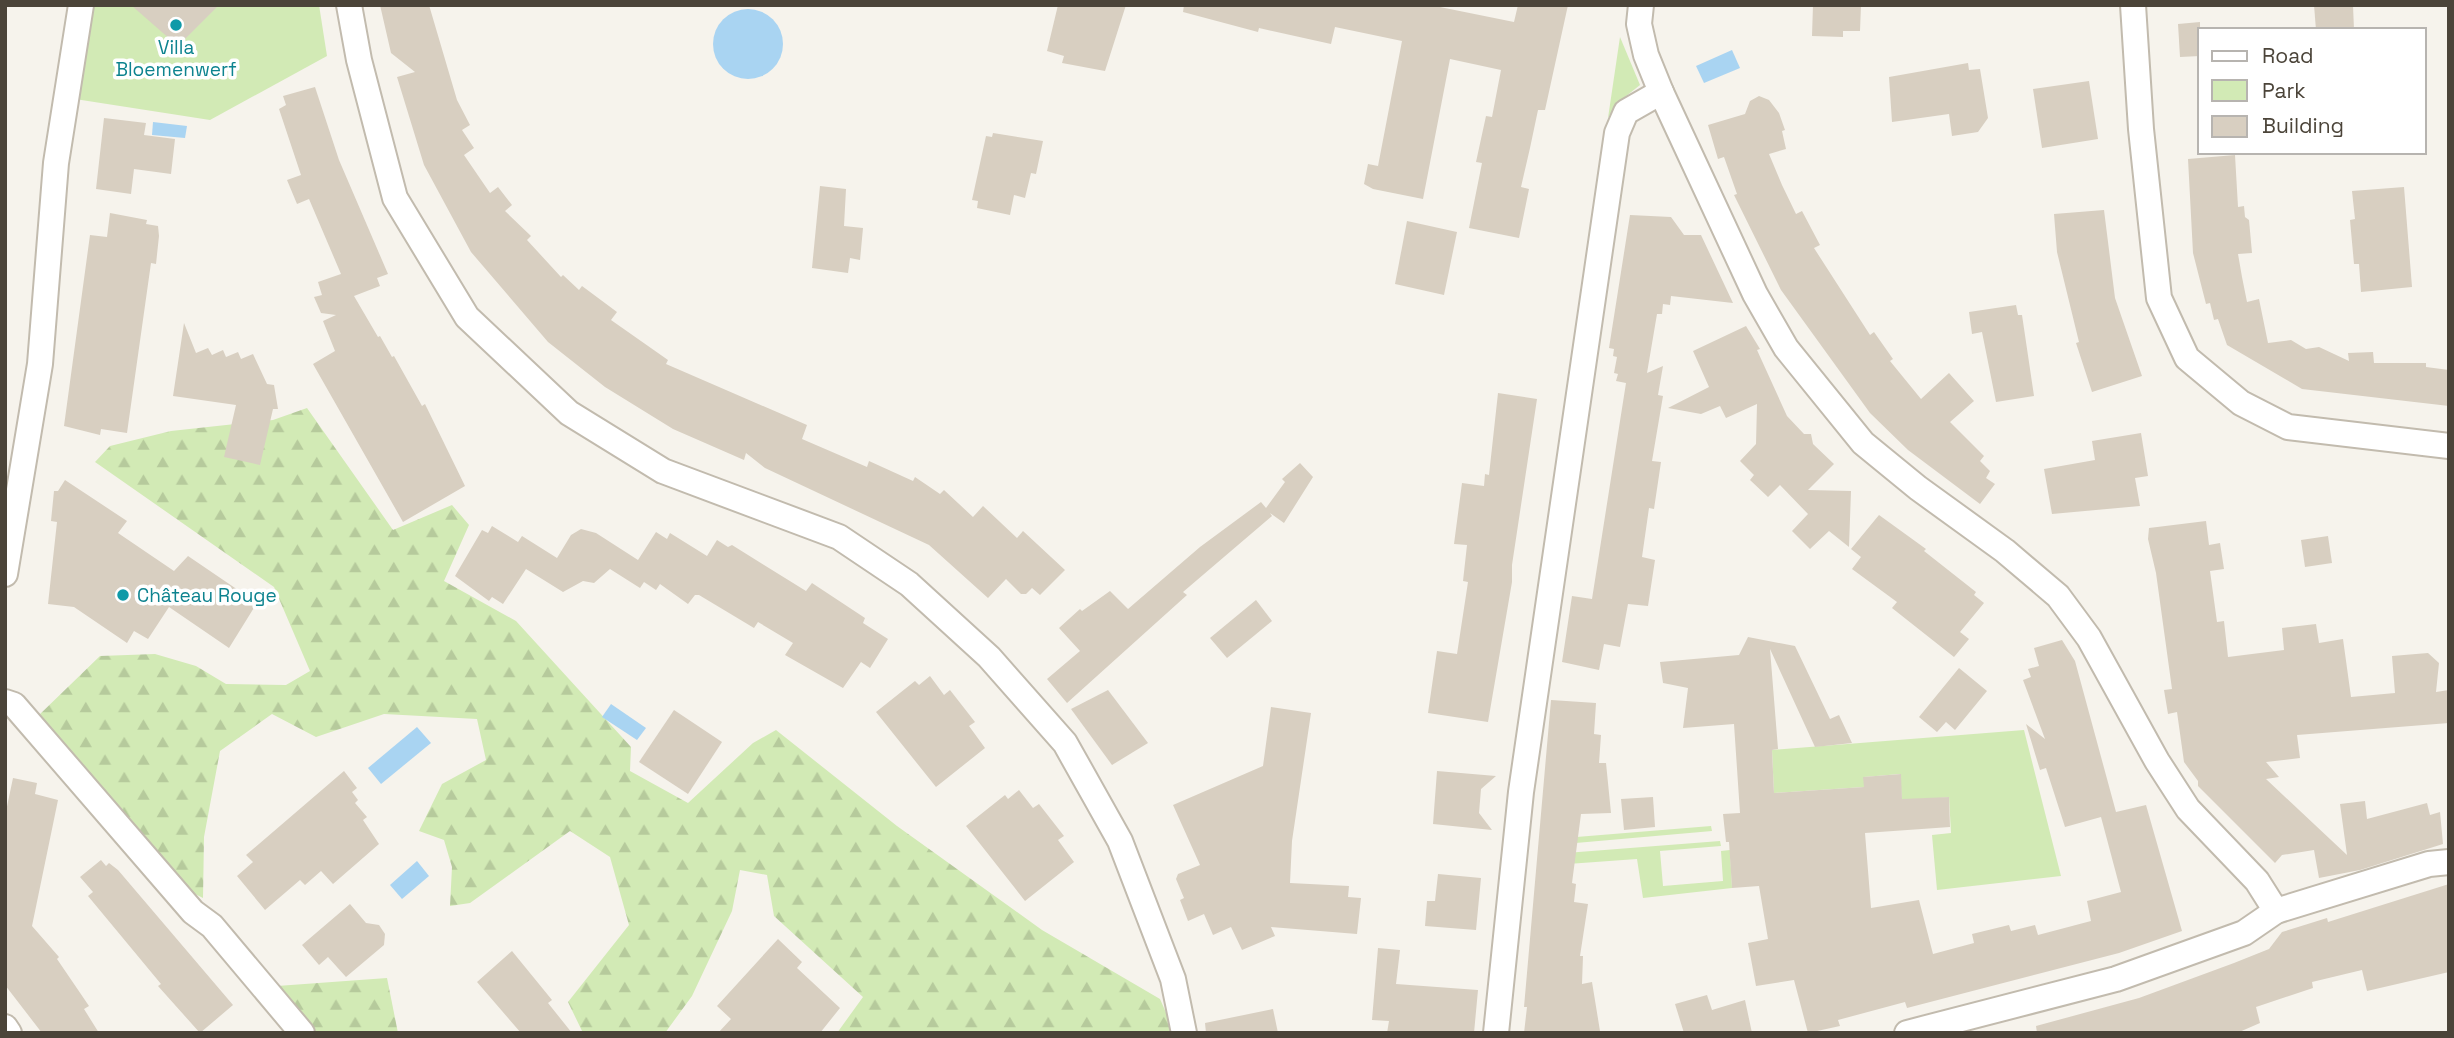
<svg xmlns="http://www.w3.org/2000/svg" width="2454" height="1038" viewBox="0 0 2454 1038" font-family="'Space Grotesk',sans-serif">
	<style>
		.green { fill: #d2eab5 }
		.forest { fill: url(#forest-firs) }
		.water { fill: #a9d4f2 }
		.building { fill: #d8cfc1 }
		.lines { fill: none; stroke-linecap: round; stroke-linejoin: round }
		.street-casing { stroke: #c2bbae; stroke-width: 28 }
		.street { stroke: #fff; stroke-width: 24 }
		.culture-dot { fill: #0f9aa8; stroke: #fff; stroke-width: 2.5 }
		.labels { text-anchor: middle; stroke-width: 7; stroke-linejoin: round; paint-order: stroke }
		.culture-label { font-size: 19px; fill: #0d838f; stroke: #fff }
	</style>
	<defs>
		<pattern id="forest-firs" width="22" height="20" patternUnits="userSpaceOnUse" patternTransform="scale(1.75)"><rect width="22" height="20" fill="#d2eab5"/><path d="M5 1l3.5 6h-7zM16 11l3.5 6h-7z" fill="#b6ca9c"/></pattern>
	</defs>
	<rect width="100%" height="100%" fill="#f6f3ec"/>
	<g class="green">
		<path d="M93,5H319L327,56L210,120L75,99Z"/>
		<path d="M1620,37L1640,85L1615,105L1608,118Z"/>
		<path d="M2024,730L2061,876L1937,890L1932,835L1951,833L1949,797L1902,802L1900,774L1864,777V787L1774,793L1772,750Z"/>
		<path d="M1711,826L1712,831L1553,845L1552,839Z"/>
		<path d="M1720,841L1721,846L1660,851L1663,886L1723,881L1721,851L1730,850L1732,888L1643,898L1637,859L1554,865L1553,854Z"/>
	</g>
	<g class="forest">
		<path d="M307,408L393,530L452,505L469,525L444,581L516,621L631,747L630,771L688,803L753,743L776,730L897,826L1042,930L1160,999L1175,1033H837L863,997L774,916L767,875L740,870L732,911L692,996L665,1033H583L568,1002L629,925L610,857L570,831L470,903L450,906L452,867L444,840L419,831L442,784L486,760L477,719L384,714L316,737L272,714L220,751L204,837L203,898L185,889L38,716L100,656L155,654L196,666L226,684L286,685L310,671L274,587L95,462L110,446L171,431L273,420Z"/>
		<path d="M387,978L398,1033H316L277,986Z"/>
	</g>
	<g class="water">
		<circle cx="748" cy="44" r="35"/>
		<path d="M1732,50L1740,68L1704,83L1696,66Z"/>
		<path d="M153,122L187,126L185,138L152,135Z"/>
		<path d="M611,704L646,728L637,740L602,717Z"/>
		<path d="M417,727L431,743L381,784L368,768Z"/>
		<path d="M417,861L429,876L402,899L390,885Z"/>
	</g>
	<g class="building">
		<path d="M131,5H219L184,40H171Z"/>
		<path d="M380,5H429L457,100L470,125L462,130L474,148L464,155L490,193L498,187L512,205L505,211L531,236L527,240L561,277L563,275L579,290L582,286L617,312L611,320L668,360L666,364L807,425L802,439L867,467L869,461L913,481L915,477L940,494L944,490L973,517L983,506L1017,538L1023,531L1065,570L1040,595L1032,588L1026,594H1021L1006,579L988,598L929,545L765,468L746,453L744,460L673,429L605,387L548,342L471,252L424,165L397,77L415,72L391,53Z"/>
		<path d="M1058,5H1126L1105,71L1062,63L1064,56L1047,51Z"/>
		<path d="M1184,5H1430L1514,22L1518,5H1568L1545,110H1538L1530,148L1521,187L1529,189L1519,238L1469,228L1482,163L1476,162L1486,116L1492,117L1501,70L1450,59L1423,199L1373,189L1364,184L1368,164L1378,166L1402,41L1335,27L1331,44L1259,28L1258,32L1183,12Z"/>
		<path d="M1813,5H1861L1860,31H1843V37L1812,36Z"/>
		<path d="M2314,5H2353L2354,30H2316Z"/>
		<path d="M2200,22V56L2180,57L2178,24Z"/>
		<path d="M1968,63L1969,70L1980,69L1988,118L1978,132L1952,136L1949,114L1892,122L1889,77Z"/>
		<path d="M2089,81L2098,139L2042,148L2033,89Z"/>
		<path d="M315,87L339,160L388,274L377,278L380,286L354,296L378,337L380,336L392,357L394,356L422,406L425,404L465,486L403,522L313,364L335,351L323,321L336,315L321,313L314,297L322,295L318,282L341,274L309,199L297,204L287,180L301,175L279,109L286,105L283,96Z"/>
		<path d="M1759,96L1769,100L1779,113L1785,130L1782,131L1786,149L1769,154L1782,185L1796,214L1802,211L1820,245L1814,248L1870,335L1874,332L1893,359L1890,361L1921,399L1949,373L1974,401L1950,422L1984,456L1980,461L1990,471L1986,478L1995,484L1980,504L1908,450L1870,413L1781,290L1734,195L1737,194L1724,157L1718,159L1708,125L1745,114L1750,101Z"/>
		<path d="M104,118L146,123L144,135L175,139L171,174L134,169L131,194L96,189Z"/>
		<path d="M993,133L1043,141L1036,174L1031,173L1025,198L1014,195L1010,215L977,208L978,201L972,200L986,136L992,137Z"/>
		<path d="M2235,155L2238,207L2244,206L2245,217L2249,220L2252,253L2238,254L2242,277L2247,302L2259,299L2268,343L2291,340L2306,349L2319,347L2349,361L2348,353L2373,352L2374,363H2426V367L2449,370V406L2302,389L2227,345L2218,319L2214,320L2210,303L2206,304L2193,253L2188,159Z"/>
		<path d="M820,186L846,189L844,226L863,228L860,260L850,258L848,273L812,268Z"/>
		<path d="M2404,187L2412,287L2361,292L2359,264H2354L2350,220L2355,219L2352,191Z"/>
		<path d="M2104,210L2115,298L2142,376L2092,392L2076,343L2079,342L2057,252L2054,214Z"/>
		<path d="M110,213L147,220L146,224L158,226L159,236L156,264L151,263L127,433L101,429L100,435L64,426L90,235L107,237Z"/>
		<path d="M1630,215L1671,217L1684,235H1701L1733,303L1671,296L1670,305L1663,304L1662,314H1657L1647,373L1663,366L1658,395L1663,396L1652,461L1661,462L1654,509L1649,508L1642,557L1655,560L1648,606L1628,604L1620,647L1604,644L1599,670L1562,662L1572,596L1592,599L1626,383L1616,381L1618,374L1614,373L1617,357L1613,356L1614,349L1609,348Z"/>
		<path d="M1407,221L1457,232L1444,295L1395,284Z"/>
		<path d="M2016,305L2018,315H2022L2034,396L1996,402L1982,332L1972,334L1969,312Z"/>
		<path d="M184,323L196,353L208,348L212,355L223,350L226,357L238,352L241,359L253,354L267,384L274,385L278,409H273L260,465L224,457L236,405L173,396Z"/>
		<path d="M1746,326L1760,349L1757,350L1787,416L1804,434H1811L1813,444L1834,464L1808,490L1851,491L1849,547L1829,531L1810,549L1792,531L1808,514L1780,485L1768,497L1750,480L1754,475L1740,461L1756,444L1757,404L1726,418L1720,406L1701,414L1668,408L1709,387L1693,351Z"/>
		<path d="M1498,393L1537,399L1512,565V582L1488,722L1428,713L1437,651L1457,654L1468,582L1463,581L1467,545L1454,544L1462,483L1484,486L1485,474L1489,475Z"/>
		<path d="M2141,433L2148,476L2135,478L2140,506L2052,514L2044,469L2095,460L2092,441Z"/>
		<path d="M1300,463L1313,477L1284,523L1270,513L1272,516L1183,592L1187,595L1067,703L1047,679L1080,651L1059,628L1080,609L1082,611L1110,591L1128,609L1200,547L1261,502L1266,508L1285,482L1282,479Z"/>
		<path d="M65,480L127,521L118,533L174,571L188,556L257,603L229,648L169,607L148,639L134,631L127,643L74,607L48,604L57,522L51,521L54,491H58Z"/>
		<path d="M1879,515L1926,549L1924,551L1976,592L1974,595L1984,603L1960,632L1969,639L1954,657L1892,608L1897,602L1852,569L1861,557L1851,549Z"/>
		<path d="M2206,521L2209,545L2220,543L2224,569L2210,571L2217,622L2224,621L2228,657L2284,650L2282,628L2316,624L2319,643L2343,639L2351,697L2395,693L2392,656L2428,653L2439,663L2436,692L2449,690V723L2297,735L2300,758L2266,762L2279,777L2266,779L2347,855L2340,804L2365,801L2367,819L2427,803L2430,815L2440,812L2443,844L2360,870L2319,878L2314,850L2282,855L2275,863L2198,786V781L2184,762L2177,712L2168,714L2164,690L2172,689L2156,573L2148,539L2149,528Z"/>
		<path d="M492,526L518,542L522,536L557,558L571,535L581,529L596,533L638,560L656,532L667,539L670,533L707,556L717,540L728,547L732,545L806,591L812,583L865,618L863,623L888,639L870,668L861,662L843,688L785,655L793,643L758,622L754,628L699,595H695L688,604L660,584L656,590L644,582L640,588L610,569L594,583L583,581L563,592L526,569L503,604L492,597L489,601L455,576L482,530L488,533Z"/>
		<path d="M2328,536L2332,563L2305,567L2301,540Z"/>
		<path d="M1256,600L1272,621L1227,658L1210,638Z"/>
		<path d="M1748,637L1795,646L1830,719L1839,715L1852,743L1815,747L1770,649L1778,749L1772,750L1774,793L1864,787L1863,777L1901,774L1902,799L1949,797L1950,827L1865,833L1871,908L1919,900L1933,954L1974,943L1972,934L2009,925L2011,931L2035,925L2038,935L2091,921L2087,901L2121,892L2101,817L2065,827L2046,768L2040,770L2026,724L2045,739L2023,680L2031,677L2028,669L2039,666L2034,648L2062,640L2075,661L2116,812L2146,805L2182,931L2119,953L1907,1008L1905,1002L1838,1020L1840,1026L1808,1033L1794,980L1756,986L1748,943L1768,939L1759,886L1732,888L1729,842H1726L1723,814L1740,813L1734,724L1683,728L1688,688L1663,683L1660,662L1739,655Z"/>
		<path d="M1959,668L1987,691L1955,730L1946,722L1937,732L1919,717Z"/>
		<path d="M930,676L944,695L950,690L975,722L969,726L985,748L936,787L876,712L915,681L919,685Z"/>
		<path d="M1108,690L1148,743L1112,765L1071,709Z"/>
		<path d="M1551,700L1596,703L1594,734L1601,735L1599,763H1606L1611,813L1581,814L1572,883L1576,884L1574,902L1588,904L1580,956H1583L1582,984L1592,982L1600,1031L1589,1033H1524L1527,1007H1524Z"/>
		<path d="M1271,707L1311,713L1292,841L1290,883L1349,886L1348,897L1361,898L1357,934L1271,927L1275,936L1242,950L1231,927L1213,935L1204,914L1188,921L1180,900L1184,898L1176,879L1178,874L1200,865L1173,805L1263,766Z"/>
		<path d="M674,710L722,742L688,794L639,762Z"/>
		<path d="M344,771L357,788L352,792L358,800L355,803L367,817L363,820L379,844L333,884L321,871L305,885L300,880L265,910L237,876L253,862L246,855Z"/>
		<path d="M1437,771L1496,776L1481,789L1479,813L1492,830L1433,824Z"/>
		<path d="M13,778L37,783L35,794L58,800L32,926L59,957L57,959L89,1006L84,1009L99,1033H42L5,985V816Z"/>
		<path d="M1019,790L1033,808L1039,804L1064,836L1058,840L1074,862L1025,901L966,826L1005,795L1008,799Z"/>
		<path d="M1653,797L1655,827L1624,830L1621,799Z"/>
		<path d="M101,860L106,866L109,863L118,870L233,1005L200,1033L158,986L161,984L88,896L93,892L80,877Z"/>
		<path d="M1438,874L1481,878L1476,930L1425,926L1427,901H1435Z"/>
		<path d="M2449,884V972L2367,991L2362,970L2312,982L2313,988L2256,1007L2260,1023L2237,1033H2037L2036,1026L2139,998L2234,963L2269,949L2282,932L2327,918L2328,922Z"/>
		<path d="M350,904L366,923L379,925L385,934L384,945L346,977L328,957L319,965L302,945Z"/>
		<path d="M778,939L802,962L797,968L840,1008L820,1033H718L731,1019L717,1006Z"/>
		<path d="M1378,948L1400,950L1396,984L1478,990L1474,1033H1387L1389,1021L1372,1020Z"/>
		<path d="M512,951L552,1000L548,1003L572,1033H521L477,982Z"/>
		<path d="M1707,995L1712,1010L1745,1000L1752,1033H1684L1675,1004Z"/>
		<path d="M1273,1009L1278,1033H1206L1205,1023Z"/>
	</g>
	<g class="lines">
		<defs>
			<g id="street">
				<path d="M349,5L359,60L395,198L467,317L569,413L663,471L839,537L909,584L989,657L1065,743L1120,841L1173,979L1184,1033"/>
				<path d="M1641,5L1639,24L1646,55L1661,92L1755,294L1786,348L1863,443L1918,488L2005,551L2058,596L2089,638L2157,761L2188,809L2257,881L2276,911"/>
				<path d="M2133,5L2141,129L2159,298L2187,358L2241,403L2288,427L2449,446"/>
				<path d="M5,574L40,364L56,163L81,5"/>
				<path d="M5,702L14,705L193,912L212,926L302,1033"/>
				<path d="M5,1027L9,1033"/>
				<path d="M1496,1033L1521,792L1617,133L1626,112L1661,92"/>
				<path d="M1907,1033L2116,979L2244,933L2276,911L2429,864L2449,862"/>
			</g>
		</defs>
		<use href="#street" class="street-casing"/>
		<use href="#street" class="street"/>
	</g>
	<g class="culture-dot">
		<circle cx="176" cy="25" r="7"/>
		<circle cx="123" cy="595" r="7"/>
	</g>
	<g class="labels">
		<g class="culture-label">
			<text x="176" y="54">Villa<tspan x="176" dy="22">Bloemenwerf</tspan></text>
			<text x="137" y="602" text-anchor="start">Château Rouge</text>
		</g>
	</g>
	<rect width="2454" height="1038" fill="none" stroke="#4b4439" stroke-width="14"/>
	<rect x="2198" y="28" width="228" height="126" fill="#ffffff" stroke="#b7b4b0" stroke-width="2"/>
	<rect x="2212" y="51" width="35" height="10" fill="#ffffff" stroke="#b7b4b0" stroke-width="2"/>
	<text x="2262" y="63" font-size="21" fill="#4b4439">Road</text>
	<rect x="2212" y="80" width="35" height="21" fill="#d2eab5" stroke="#b7b4b0" stroke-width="2"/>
	<text x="2262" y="98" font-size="21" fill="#4b4439">Park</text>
	<rect x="2212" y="116" width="35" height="21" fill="#d8cfc1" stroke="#b7b4b0" stroke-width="2"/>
	<text x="2262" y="133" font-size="21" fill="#4b4439">Building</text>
</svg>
